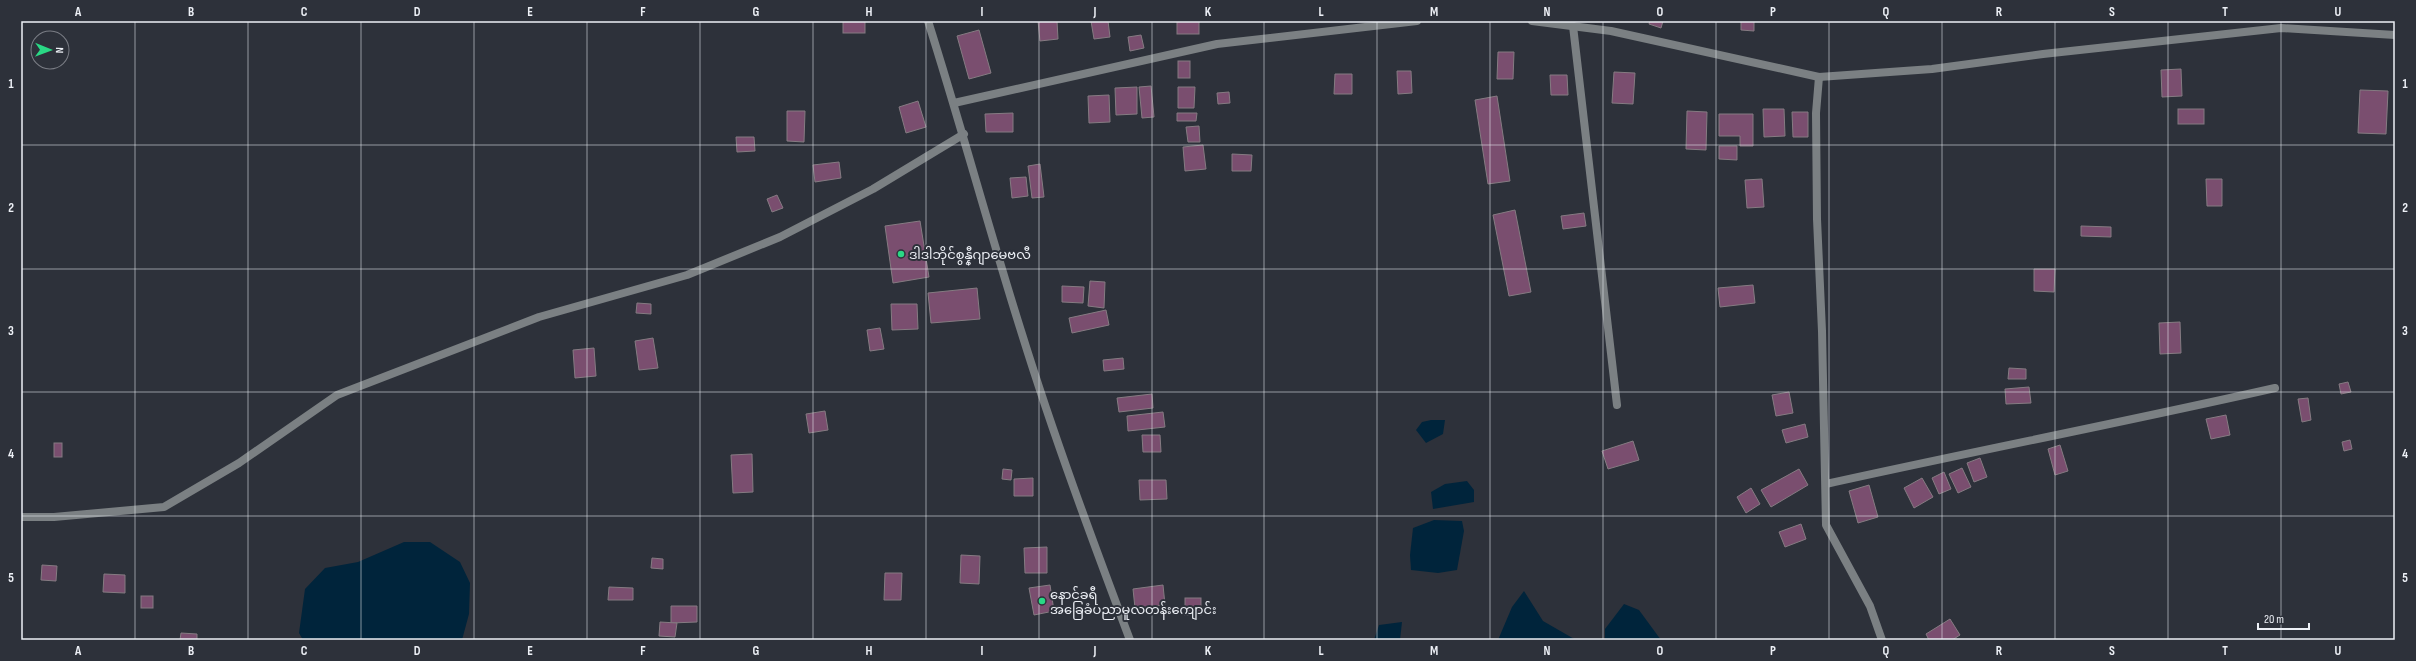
<svg xmlns="http://www.w3.org/2000/svg" width="2416" height="661" viewBox="0 0 2416 661" font-family="'Sofia Sans Condensed','Noto Sans Myanmar',sans-serif">
	<style>
		.water { fill: #00243b }
		.building { fill: #7a4e6f; stroke: #857b82 }
		.lines { fill: none; stroke-linecap: round; stroke-linejoin: round }
		.lane { stroke: #7b8083; stroke-width: 8 }
		.street { stroke: #7b8083; stroke-width: 8 }
		.grid { fill: none; stroke: #edf0f6; stroke-width: 1; stroke-opacity: 0.55 }
		.poi-dot { fill: #2ad885; stroke: #2d313a; stroke-width: 1.5 }
		.labels { text-anchor: middle; stroke-width: 4; stroke-linejoin: round; paint-order: stroke }
		.poi-label { font-size: 13px; fill: #edf0f6; stroke: #2d313a; text-anchor: start }
		.neatline { fill: none; stroke: #edf0f6; stroke-width: 1.5 }
		.grid-label { font-size: 13px; text-anchor: middle; font-weight: bold; fill: #edf0f6 }
	</style>
	<rect width="100%" height="100%" fill="#2d313a"/>
	<g class="water">
		<path d="M1431,420H1445L1443,434L1426,443L1416,430L1422,422Z"/>
		<path d="M1467,481L1474,490V502L1433,509L1431,492L1445,484Z"/>
		<path d="M1434,520L1462,521L1464,531L1457,570L1438,573L1411,570L1410,555L1413,528Z"/>
		<path d="M404,542H430L460,562L470,583L469,614L462,640H303L299,633L305,589L325,568L358,562Z"/>
		<path d="M1524,591L1543,621L1576,640H1498L1512,607Z"/>
		<path d="M1624,604L1639,610L1661,640H1605V629Z"/>
		<path d="M1402,622L1400,640H1374L1379,625Z"/>
	</g>
	<g class="building">
		<rect x="843" y="21" width="22" height="12"/>
		<path d="M1038,21H1057L1058,39L1040,41Z"/>
		<path d="M1091,21H1108L1110,37L1094,39Z"/>
		<rect x="1177" y="21" width="22" height="13"/>
		<path d="M1650,21H1663L1661,28L1649,24Z"/>
		<path d="M1741,21H1754V31L1741,30Z"/>
		<path d="M979,30L991,73L969,79L957,36Z"/>
		<path d="M1141,35L1144,48L1130,51L1128,37Z"/>
		<path d="M1498,52H1514L1513,79H1497Z"/>
		<rect x="1178" y="61" width="12" height="17"/>
		<path d="M2181,69L2182,96L2162,97L2161,70Z"/>
		<path d="M1397,71H1411L1412,93L1398,94Z"/>
		<path d="M1614,72L1635,73L1633,104L1612,103Z"/>
		<path d="M1335,74H1352V94H1334Z"/>
		<path d="M1550,75H1567L1568,95H1551Z"/>
		<path d="M1151,86L1154,117L1142,118L1139,87Z"/>
		<path d="M1137,87V114L1116,115L1115,88Z"/>
		<path d="M1178,87H1195L1194,108H1178Z"/>
		<path d="M2360,90L2388,91L2386,134L2358,133Z"/>
		<path d="M1229,92L1230,103L1218,104L1217,93Z"/>
		<path d="M1109,95L1110,122L1089,123L1088,96Z"/>
		<path d="M1497,96L1510,181L1488,184L1475,100Z"/>
		<path d="M918,101L926,127L906,133L899,107Z"/>
		<path d="M1763,109H1784L1785,136L1764,137Z"/>
		<rect x="2178" y="109" width="26" height="15"/>
		<path d="M787,111H805L804,142L787,141Z"/>
		<path d="M1687,111L1707,112L1706,150L1686,149Z"/>
		<path d="M1792,112H1808V137H1793Z"/>
		<path d="M1013,113V132H986L985,114Z"/>
		<path d="M1177,113H1197L1196,121H1177Z"/>
		<path d="M1719,114H1753V146H1740V136H1719Z"/>
		<path d="M1199,126L1200,142H1188L1186,127Z"/>
		<path d="M736,137H754L755,151L737,152Z"/>
		<path d="M1203,145L1206,169L1185,171L1183,147Z"/>
		<path d="M1719,146H1737V160L1719,159Z"/>
		<path d="M1232,154L1252,155L1251,171H1232Z"/>
		<path d="M839,162L841,178L815,182L813,165Z"/>
		<path d="M1040,164L1044,197L1032,198L1028,166Z"/>
		<path d="M1026,177L1028,196L1012,198L1010,178Z"/>
		<path d="M1762,179L1764,207L1747,208L1745,180Z"/>
		<path d="M2206,179H2222V206H2207Z"/>
		<path d="M777,195L783,208L772,212L767,199Z"/>
		<path d="M1515,210L1531,292L1509,296L1493,215Z"/>
		<path d="M1584,213L1586,226L1563,229L1561,216Z"/>
		<path d="M920,221L929,277L893,283L885,226Z"/>
		<path d="M2081,226L2111,227V237L2081,236Z"/>
		<path d="M2034,269H2055L2054,292L2034,291Z"/>
		<path d="M1090,281L1105,282L1104,308L1088,306Z"/>
		<path d="M1753,285L1755,303L1720,307L1718,288Z"/>
		<path d="M1062,286L1084,287L1083,303L1062,302Z"/>
		<path d="M977,288L980,319L931,323L928,293Z"/>
		<path d="M637,303L651,304V314L636,313Z"/>
		<path d="M891,304H917L918,329L892,330Z"/>
		<path d="M1106,310L1109,325L1072,333L1069,318Z"/>
		<path d="M2180,322L2181,353L2160,354L2159,323Z"/>
		<path d="M880,328L884,349L870,351L867,330Z"/>
		<path d="M653,338L658,368L639,370L635,341Z"/>
		<path d="M594,348L596,376L575,378L573,350Z"/>
		<path d="M1123,358L1124,369L1104,371L1103,360Z"/>
		<path d="M2009,368L2026,369V379H2008Z"/>
		<path d="M2348,382L2351,392L2341,394L2339,384Z"/>
		<path d="M2029,387L2031,403L2006,404L2005,389Z"/>
		<path d="M1789,392L1793,413L1776,416L1772,395Z"/>
		<path d="M1152,394L1153,408L1119,412L1117,398Z"/>
		<path d="M2308,398L2311,420L2302,422L2298,399Z"/>
		<path d="M825,411L828,430L809,433L806,414Z"/>
		<path d="M1163,412L1165,427L1128,431L1127,416Z"/>
		<path d="M2226,415L2230,435L2211,439L2206,419Z"/>
		<path d="M1805,424L1808,437L1786,443L1782,430Z"/>
		<path d="M1142,435H1160L1161,452H1143Z"/>
		<path d="M2350,440L2352,449L2344,451L2342,442Z"/>
		<path d="M1633,441L1639,460L1608,469L1602,451Z"/>
		<rect x="54" y="443" width="8" height="14"/>
		<path d="M2060,445L2068,471L2055,475L2048,449Z"/>
		<path d="M752,454L753,492L733,493L731,455Z"/>
		<path d="M1980,458L1987,477L1974,482L1967,463Z"/>
		<path d="M1962,468L1971,487L1958,493L1949,474Z"/>
		<path d="M1003,469L1012,470L1011,480L1002,479Z"/>
		<path d="M1799,469L1808,485L1771,507L1761,490Z"/>
		<path d="M1944,472L1951,489L1939,494L1932,478Z"/>
		<path d="M1033,478V496H1014V479Z"/>
		<path d="M1922,478L1933,497L1914,508L1904,488Z"/>
		<path d="M1139,480H1166L1167,499L1140,500Z"/>
		<path d="M1869,485L1878,517L1858,523L1849,491Z"/>
		<path d="M1751,488L1760,504L1746,513L1737,497Z"/>
		<path d="M1801,524L1806,539L1785,547L1779,532Z"/>
		<path d="M1047,547V573H1025L1024,548Z"/>
		<path d="M961,555L980,556L979,584L960,583Z"/>
		<path d="M652,558L663,559V569L651,568Z"/>
		<path d="M42,565L57,566L56,581L41,580Z"/>
		<path d="M885,573H902L901,600H884Z"/>
		<path d="M104,574L125,575V593L103,592Z"/>
		<path d="M1050,585L1054,611L1034,615L1029,588Z"/>
		<path d="M1163,585L1165,605L1135,608L1133,589Z"/>
		<path d="M609,587L633,588V600H608Z"/>
		<rect x="141" y="596" width="12" height="12"/>
		<rect x="1185" y="598" width="16" height="17"/>
		<path d="M671,606H697V622L671,623Z"/>
		<path d="M1950,619L1960,635L1952,640H1929L1926,634Z"/>
		<path d="M660,622L677,623L675,637L659,636Z"/>
		<path d="M181,633L197,634V640H180Z"/>
	</g>
	<g class="lines">
		<g class="lane">
			<path d="M1573,26L1617,405"/>
			<path d="M1819,77L1816,113L1817,219L1822,331L1826,525L1870,606L1882,640"/>
			<path d="M1826,484C1975,451 2125,422 2275,388"/>
		</g>
		<g class="street">
			<path d="M928,21C961,125 989,230 1022,334C1054,437 1092,539 1130,640"/>
			<path d="M1532,21L1611,31L1819,77L1932,69L2043,54L2281,28L2395,35"/>
			<path d="M954,103L1217,44L1417,21"/>
			<path d="M21,517H54L164,507L239,463L337,395L539,317L687,275L780,237L873,189L964,134"/>
		</g>
	</g>
	<path class="grid" d="M135,21V640M248,21V640M361,21V640M474,21V640M587,21V640M700,21V640M813,21V640M926,21V640M1039,21V640M1152,21V640M1264,21V640M1377,21V640M1490,21V640M1603,21V640M1716,21V640M1829,21V640M1942,21V640M2055,21V640M2168,21V640M2281,21V640M21,145H2395M21,269H2395M21,392H2395M21,516H2395"/>
	<g class="poi-dot">
		<circle cx="901" cy="254" r="4"/>
		<circle cx="1042" cy="601" r="4"/>
	</g>
	<g class="labels">
		<g class="poi-label">
			<text x="909" y="259">ဒါဒါဘိုင်စွန္နီဂျာမေဗလီ</text>
			<text x="1050" y="599">နောင်ခရီ<tspan x="1050" dy="15">အခြေခံပညာမူလတန်းကျောင်း</tspan></text>
		</g>
	</g>
	<rect width="2416" height="661" fill="none" stroke="#2d313a" stroke-width="44"/>
	<g transform="translate(50 50) rotate(91)"><circle r="19" fill="#2d313a" stroke="#7a7d85"/>
	<path d="M0-3L7 15L0 10L-7 15Z" fill="#2ad885"/>
	<text y="-6" font-size="11" font-weight="bold" text-anchor="middle" fill="#edf0f6">N</text>
	</g>
	<path d="M2258 623v6h51v-6" fill="none" stroke="#edf0f6" stroke-width="2"/>
	<text x="2264" y="623" font-size="12" fill="#edf0f6" stroke="#2d313a" stroke-width="3" paint-order="stroke">20 m</text>
	<rect x="22" y="22" width="2372" height="617" class="neatline"/>
	<g class="grid-label">
		<text x="78" y="16">A</text>
		<text x="191" y="16">B</text>
		<text x="304" y="16">C</text>
		<text x="417" y="16">D</text>
		<text x="530" y="16">E</text>
		<text x="643" y="16">F</text>
		<text x="756" y="16">G</text>
		<text x="869" y="16">H</text>
		<text x="982" y="16">I</text>
		<text x="1095" y="16">J</text>
		<text x="1208" y="16">K</text>
		<text x="1321" y="16">L</text>
		<text x="1434" y="16">M</text>
		<text x="1547" y="16">N</text>
		<text x="1660" y="16">O</text>
		<text x="1773" y="16">P</text>
		<text x="1886" y="16">Q</text>
		<text x="1999" y="16">R</text>
		<text x="2112" y="16">S</text>
		<text x="2225" y="16">T</text>
		<text x="2338" y="16">U</text>
		<text x="11" y="88">1</text>
		<text x="2405" y="88">1</text>
		<text x="11" y="212">2</text>
		<text x="2405" y="212">2</text>
		<text x="11" y="335">3</text>
		<text x="2405" y="335">3</text>
		<text x="11" y="458">4</text>
		<text x="2405" y="458">4</text>
		<text x="11" y="582">5</text>
		<text x="2405" y="582">5</text>
		<text x="78" y="655">A</text>
		<text x="191" y="655">B</text>
		<text x="304" y="655">C</text>
		<text x="417" y="655">D</text>
		<text x="530" y="655">E</text>
		<text x="643" y="655">F</text>
		<text x="756" y="655">G</text>
		<text x="869" y="655">H</text>
		<text x="982" y="655">I</text>
		<text x="1095" y="655">J</text>
		<text x="1208" y="655">K</text>
		<text x="1321" y="655">L</text>
		<text x="1434" y="655">M</text>
		<text x="1547" y="655">N</text>
		<text x="1660" y="655">O</text>
		<text x="1773" y="655">P</text>
		<text x="1886" y="655">Q</text>
		<text x="1999" y="655">R</text>
		<text x="2112" y="655">S</text>
		<text x="2225" y="655">T</text>
		<text x="2338" y="655">U</text>
	</g>
</svg>
